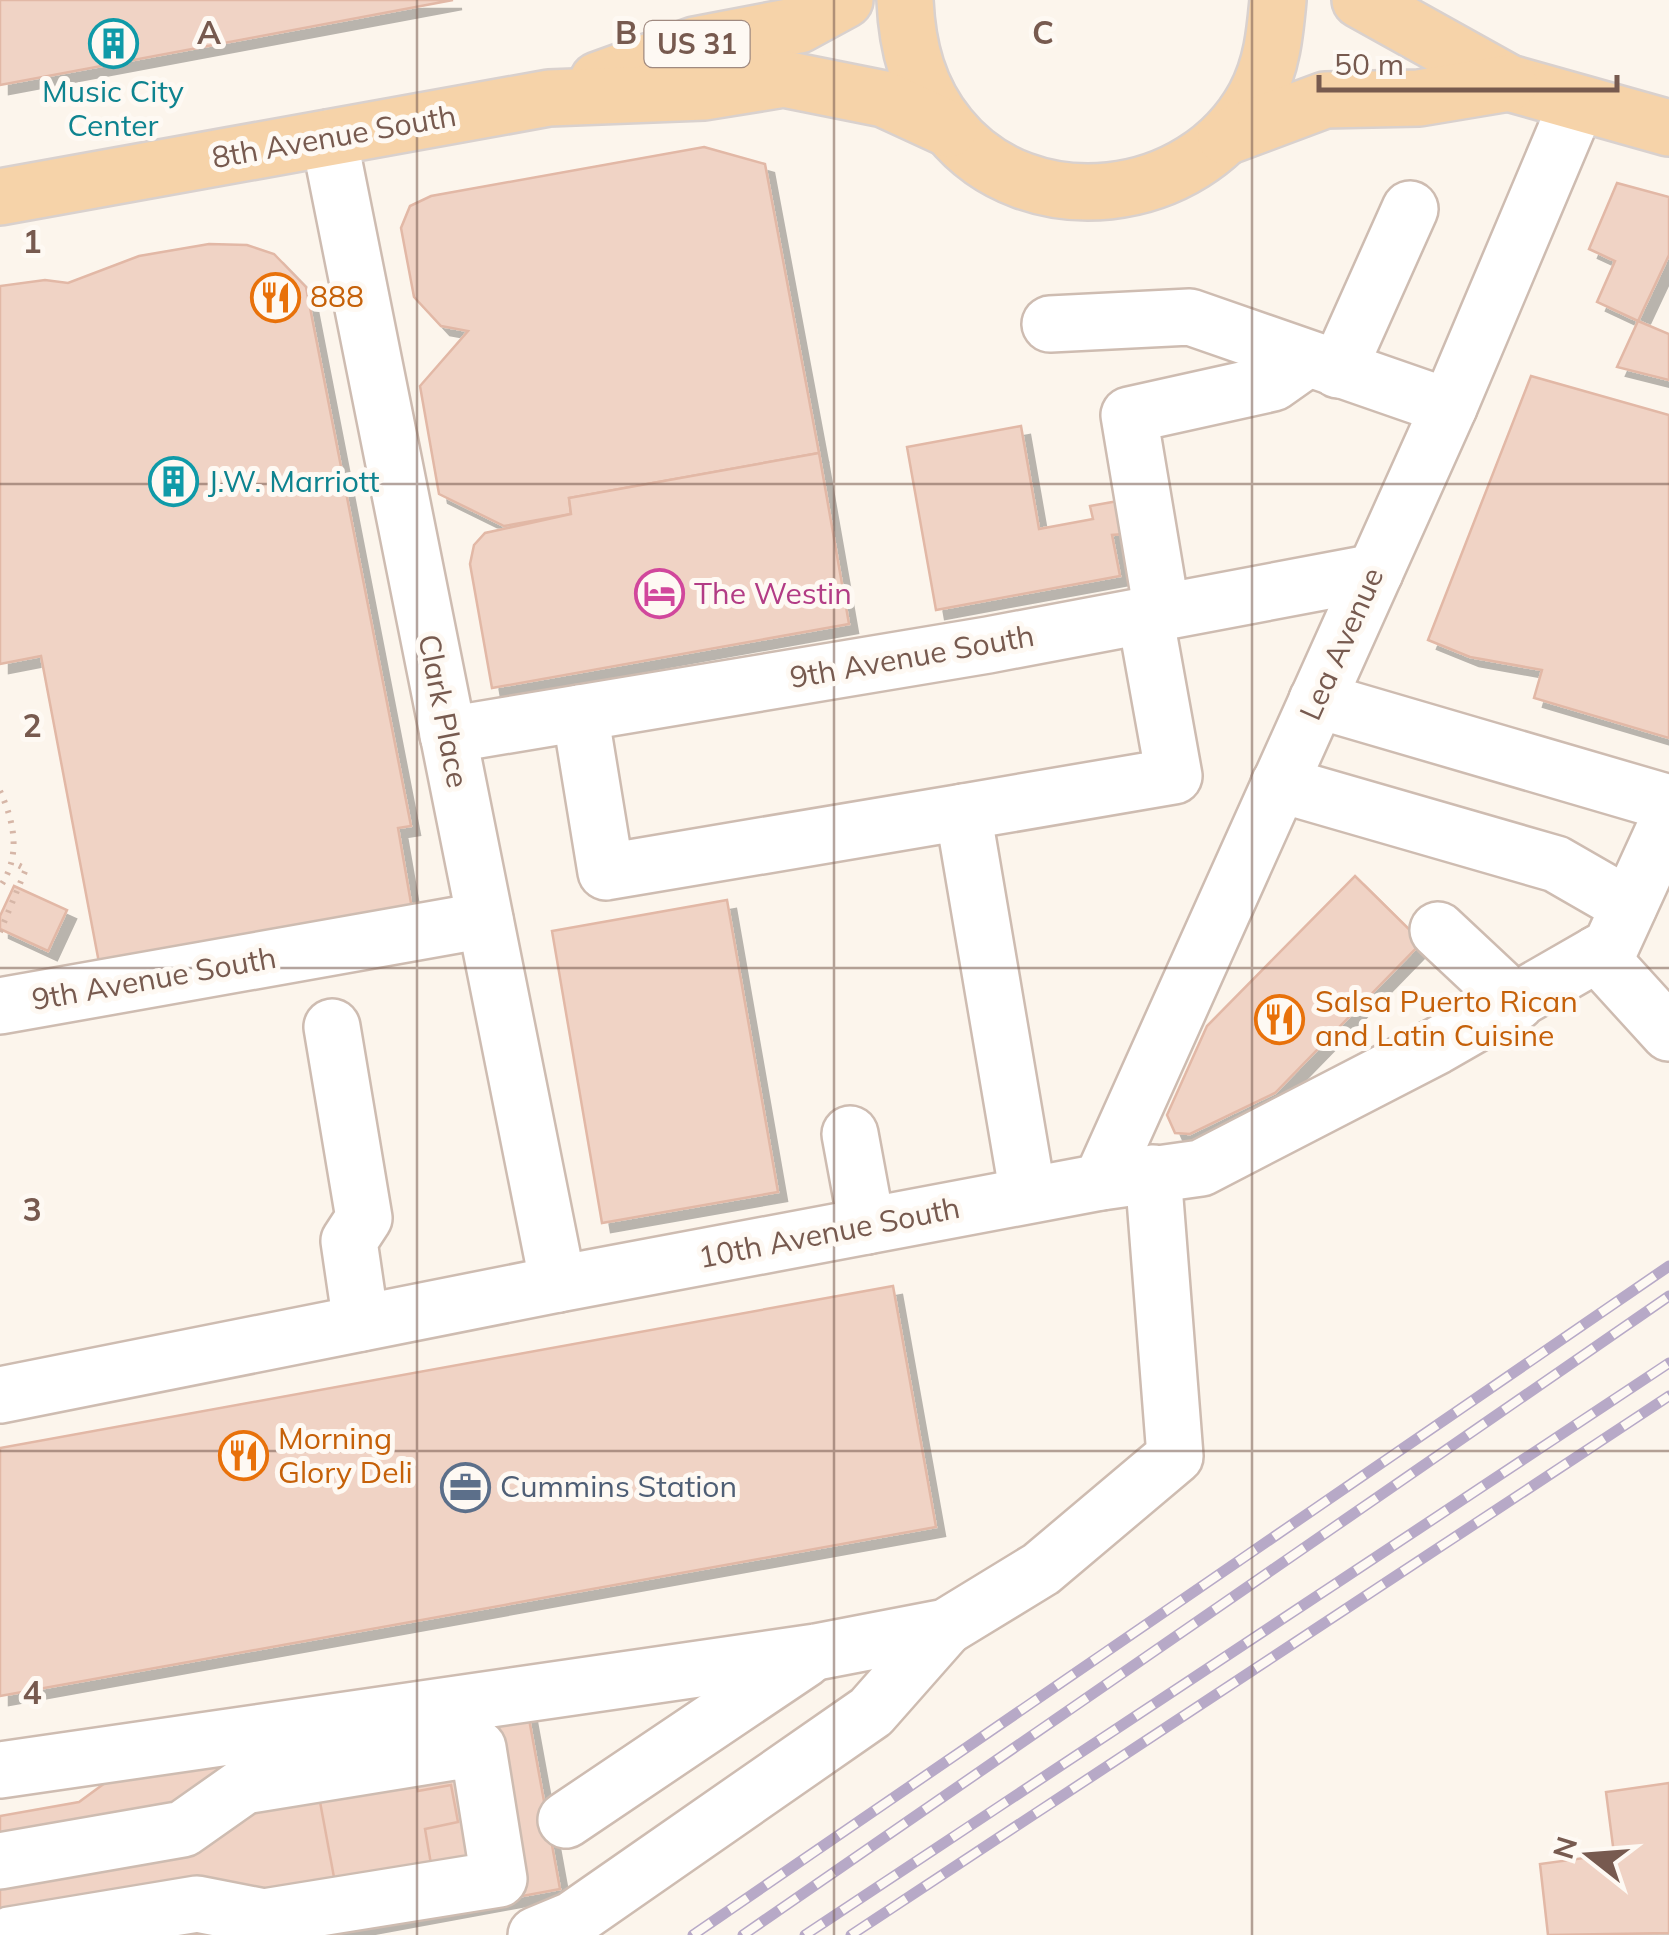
<svg xmlns="http://www.w3.org/2000/svg" width="1669" height="1935" viewBox="0 0 1669 1935" font-family="Mulish,sans-serif">
	<style>
		.building { fill: #f0d3c5; stroke: #e2b8a6; stroke-width: 2.5; filter: url(#shadow) }
		.lines { fill: none; stroke-linecap: round; stroke-linejoin: round }
		.minor-casing { stroke: #cebcb1; stroke-width: 60 }
		.major-casing { stroke: #d9d1ce; stroke-width: 60 }
		.path { stroke: #d6b6a7; stroke-width: 6; stroke-dasharray: 2.5 8; stroke-linecap: butt }
		.minor { stroke: #fff; stroke-width: 55 }
		.major { stroke: #f6d3a9; stroke-width: 55 }
		.rail-casing { stroke: #b7a9c7; stroke-width: 11 }
		.rail { stroke: #fef9f3; stroke-width: 8; stroke-dasharray: 22; stroke-linecap: butt }
		.grid { fill: none; stroke: #775a4f; stroke-width: 2.5; stroke-opacity: 0.55 }
		.labels { text-anchor: middle; stroke-width: 10; stroke-linejoin: round; paint-order: stroke }
		.shield { fill: #fef9f3; stroke: #a08a80; stroke-width: 2.5 }
		.shield-label { font-size: 28px; font-weight: bold; fill: #775a4f }
		.culture-label { font-size: 30px; fill: #0d838f; stroke: #fef9f3 }
		.street-label { font-size: 30px; fill: #775a4f; stroke: #fef9f3 }
		.food-label { font-size: 30px; fill: #c56008; stroke: #fef9f3; text-anchor: start }
		.hotel-label { font-size: 30px; fill: #b23c85; stroke: #fef9f3; text-anchor: start }
		.service-label { font-size: 30px; fill: #4e5e75; stroke: #fef9f3; text-anchor: start }
		.grid-label { font-size: 32px; text-anchor: middle; font-weight: bold; fill: #775a4f; stroke: #fef9f3; stroke-width: 10; stroke-linejoin: round; paint-order: stroke }
	</style>
	<defs>
		<filter id="shadow"><feDropShadow dx="9" dy="9" stdDeviation="0" flood-color="#0004"/></filter>
	</defs>
	<rect width="100%" height="100%" fill="#fcf5ec"/>
	<g class="building">
		<path d="M0,0H453L0,85Z"/>
		<path d="M704,147L765,164L819,453L569,498L571,514L504,526L439,494L420,386L468,331L441,326L414,297L401,228L410,206L431,196Z"/>
		<path d="M1617,183L1669,197V255L1638,321L1597,302L1615,261L1589,249Z"/>
		<path d="M209,244L247,245L274,254L306,287L411,826L398,828L412,909L100,968L41,656L0,664V286L45,280L68,283L139,256Z"/>
		<path d="M1638,321L1669,334V380L1617,367Z"/>
		<path d="M1531,376L1669,415V738L1534,698L1542,670L1470,657L1428,640Z"/>
		<path d="M1021,426L1039,529L1093,519L1090,506L1118,501L1124,534L1112,535L1120,576L936,610L907,447Z"/>
		<path d="M819,453L849,624L492,688L470,564L474,545L485,533L571,514L569,498Z"/>
		<path d="M1355,876L1422,942L1275,1093L1190,1134L1175,1133L1167,1115L1207,1026Z"/>
		<path d="M14,886L67,910L48,951L0,929V916Z"/>
		<path d="M727,900L778,1192L602,1223L552,931Z"/>
		<path d="M893,1286L936,1527L0,1696V1448Z"/>
		<path d="M525,1697L560,1889L311,1935H0V1816L79,1802L120,1772Z"/>
		<path d="M415,1772L418,1791L451,1785L458,1822L425,1829L432,1870L336,1888L318,1791Z"/>
		<path d="M1669,1783V1933L1548,1935L1540,1864L1614,1854L1606,1792Z"/>
	</g>
	<g class="lines">
		<defs>
			<g id="minor">
				<path d="M329,138L558,1284"/>
				<path d="M1050,324L1190,317L1449,407"/>
				<path d="M1338,370L1410,209"/>
				<path d="M1162,612L1129,415L1273,383L1307,359"/>
				<path d="M1317,700L1669,803"/>
				<path d="M580,713L606,872L963,812L1028,1195"/>
				<path d="M448,735L988,645L1375,572"/>
				<path d="M1279,784L1556,864L1629,906"/>
				<path d="M963,812L1174,776L1145,615"/>
				<path d="M1438,930L1516,1003"/>
				<path d="M1597,954L1669,1033"/>
				<path d="M0,1006L485,920"/>
				<path d="M332,1027L364,1218L349,1241L361,1323"/>
				<path d="M850,1134L867,1226"/>
				<path d="M1101,1182L1449,407L1577,104"/>
				<path d="M0,1395L558,1284L1101,1182L1201,1168L1437,1046L1611,946L1669,819"/>
				<path d="M0,1770L816,1652L946,1627L1041,1569L1175,1456L1153,1173"/>
				<path d="M566,1820L805,1659"/>
				<path d="M0,1861L183,1829L244,1786L478,1748L499,1879L264,1917L197,1904L10,1935"/>
				<path d="M536,1935L572,1920L871,1712L946,1627"/>
			</g>
			<g id="major">
				<path d="M905,0C907,47 918,90 949,128C1029,227 1195,207 1255,97C1272,66 1275,33 1278,0"/>
				<path d="M1360,0L1509,83L1669,128"/>
				<path d="M598,80L695,45L799,25L845,0"/>
				<path d="M1226,137L1325,100L1419,98L1509,83"/>
				<path d="M0,197L549,98L704,92L784,79L884,99L949,129"/>
			</g>
		</defs>
		<use href="#minor" class="minor-casing"/>
		<use href="#major" class="major-casing"/>
		<g class="path">
			<path d="M0,791C15,824 21,856 0,887"/>
			<path d="M0,932L26,869L14,863"/>
		</g>
		<use href="#minor" class="minor"/>
		<use href="#major" class="major"/>
		<defs>
			<g id="rail">
				<path d="M693,1935L1669,1266"/>
				<path d="M743,1935L1669,1296"/>
				<path d="M805,1935L1669,1363"/>
				<path d="M851,1935L1669,1396"/>
			</g>
		</defs>
		<use href="#rail" class="rail-casing"/>
		<use href="#rail" class="rail"/>
	</g>
	<path class="grid" d="M417,0V1935M834,0V1935M1252,0V1935M0,484H1669M0,968H1669M0,1451H1669"/>
	<defs>
		<symbol id="building-ring" viewBox="-11 -11 22 22"><circle r="9.5" fill="#fef9f3" stroke="#0f9aa8" stroke-width="1.5"/><path d="M-4-6H4V6H1V3H-1V6H-4ZM-2.5-4.3h1.7v1.8h-1.7ZM.8-4.3h1.7v1.8H.8ZM-2.5-1h1.7V.8h-1.7ZM.8-1h1.7V.8H.8Z" fill="#0f9aa8"/></symbol>
		<symbol id="restaurant-ring" viewBox="-11 -11 22 22"><circle r="9.5" fill="#fef9f3" stroke="#e8710a" stroke-width="1.5"/><path d="M-5-6h1v4h1v-4h1v4h1v-4h1v5L-1.5 .5V6h-2V.5L-5-1ZM5-6V6H3V1.5H1.5Q1.5-4 5-6Z" fill="#e8710a"/></symbol>
		<symbol id="hotel-ring" viewBox="-11 -11 22 22"><circle r="9.5" fill="#fef9f3" stroke="#d1479c" stroke-width="1.5"/><path d="M-6-4.5h1.5V1H6V5H4.5V3h-9V5H-6ZM-4 0a1.8 1.8 0 1 1 3.6 0ZM.5 0V-2.5h3Q6-2.5 6 0Z" fill="#d1479c"/></symbol>
		<symbol id="office-ring" viewBox="-11 -11 22 22"><circle r="9.5" fill="#fef9f3" stroke="#5c6f8a" stroke-width="1.5"/><path d="M-6-3h4V-5.5h4V-3h4V5H-6ZM-1-4.5V-3h2v-1.5ZM-6 0V1H6V0Z" fill="#5c6f8a"/></symbol>
	</defs>
	<g fill-rule="evenodd">
		<use href="#building-ring" x="86" y="16" width="55" height="55"/>
		<use href="#restaurant-ring" x="248" y="270" width="55" height="55"/>
		<use href="#building-ring" x="146" y="454" width="55" height="55"/>
		<use href="#hotel-ring" x="632" y="566" width="55" height="55"/>
		<use href="#restaurant-ring" x="1252" y="992" width="55" height="55"/>
		<use href="#restaurant-ring" x="216" y="1428" width="55" height="55"/>
		<use href="#office-ring" x="438" y="1460" width="55" height="55"/>
	</g>
	<g class="labels">
		<rect class="shield" x="644.5" y="21" width="105" height="46" rx="8"/>
		<g class="shield-label">
			<text x="697" y="54">US 31</text>
		</g>
		<g class="culture-label">
			<text x="113" y="102">Music City<tspan x="113" dy="34">Center</tspan></text>
			<text x="208" y="492" text-anchor="start">J.W. Marriott</text>
		</g>
		<g class="street-label">
			<text transform="translate(334 137) rotate(-10)" y="10">8th Avenue South</text>
			<text transform="translate(1342 644) rotate(-66)" y="10">Lea Avenue</text>
			<text transform="translate(912 657) rotate(-10)" y="10">9th Avenue South</text>
			<text transform="translate(443 711) rotate(79)" y="10">Clark Place</text>
			<text transform="translate(154 979) rotate(-10)" y="10">9th Avenue South</text>
			<text transform="translate(829 1233) rotate(-11)" y="10">10th Avenue South</text>
		</g>
		<g class="food-label">
			<text x="310" y="307">888</text>
			<text x="1315" y="1012">Salsa Puerto Rican<tspan x="1315" dy="34">and Latin Cuisine</tspan></text>
			<text x="278" y="1449">Morning<tspan x="278" dy="34">Glory Deli</tspan></text>
		</g>
		<g class="hotel-label">
			<text x="694" y="604">The Westin</text>
		</g>
		<g class="service-label">
			<text x="500" y="1497">Cummins Station</text>
		</g>
	</g>
	<g class="grid-label">
		<text x="209" y="44">A</text>
		<text x="626" y="44">B</text>
		<text x="1043" y="44">C</text>
		<text x="32" y="253">1</text>
		<text x="32" y="737">2</text>
		<text x="32" y="1221">3</text>
		<text x="32" y="1704">4</text>
	</g>
	<g transform="translate(1589 1855) rotate(287)" stroke="#fef9f3" stroke-width="8" paint-order="stroke">
	<path d="M0-8L18 38L0 25L-18 38Z" fill="#775a4f"/>
	<text y="-15" font-size="28" font-weight="bold" text-anchor="middle" fill="#775a4f">N</text>
	</g>
	<path d="M1319 75v15h298v-15" fill="none" stroke="#775a4f" stroke-width="5"/>
	<text x="1334" y="75" font-size="30" fill="#775a4f" stroke="#fef9f3" stroke-width="8" paint-order="stroke">50 m</text>
</svg>
